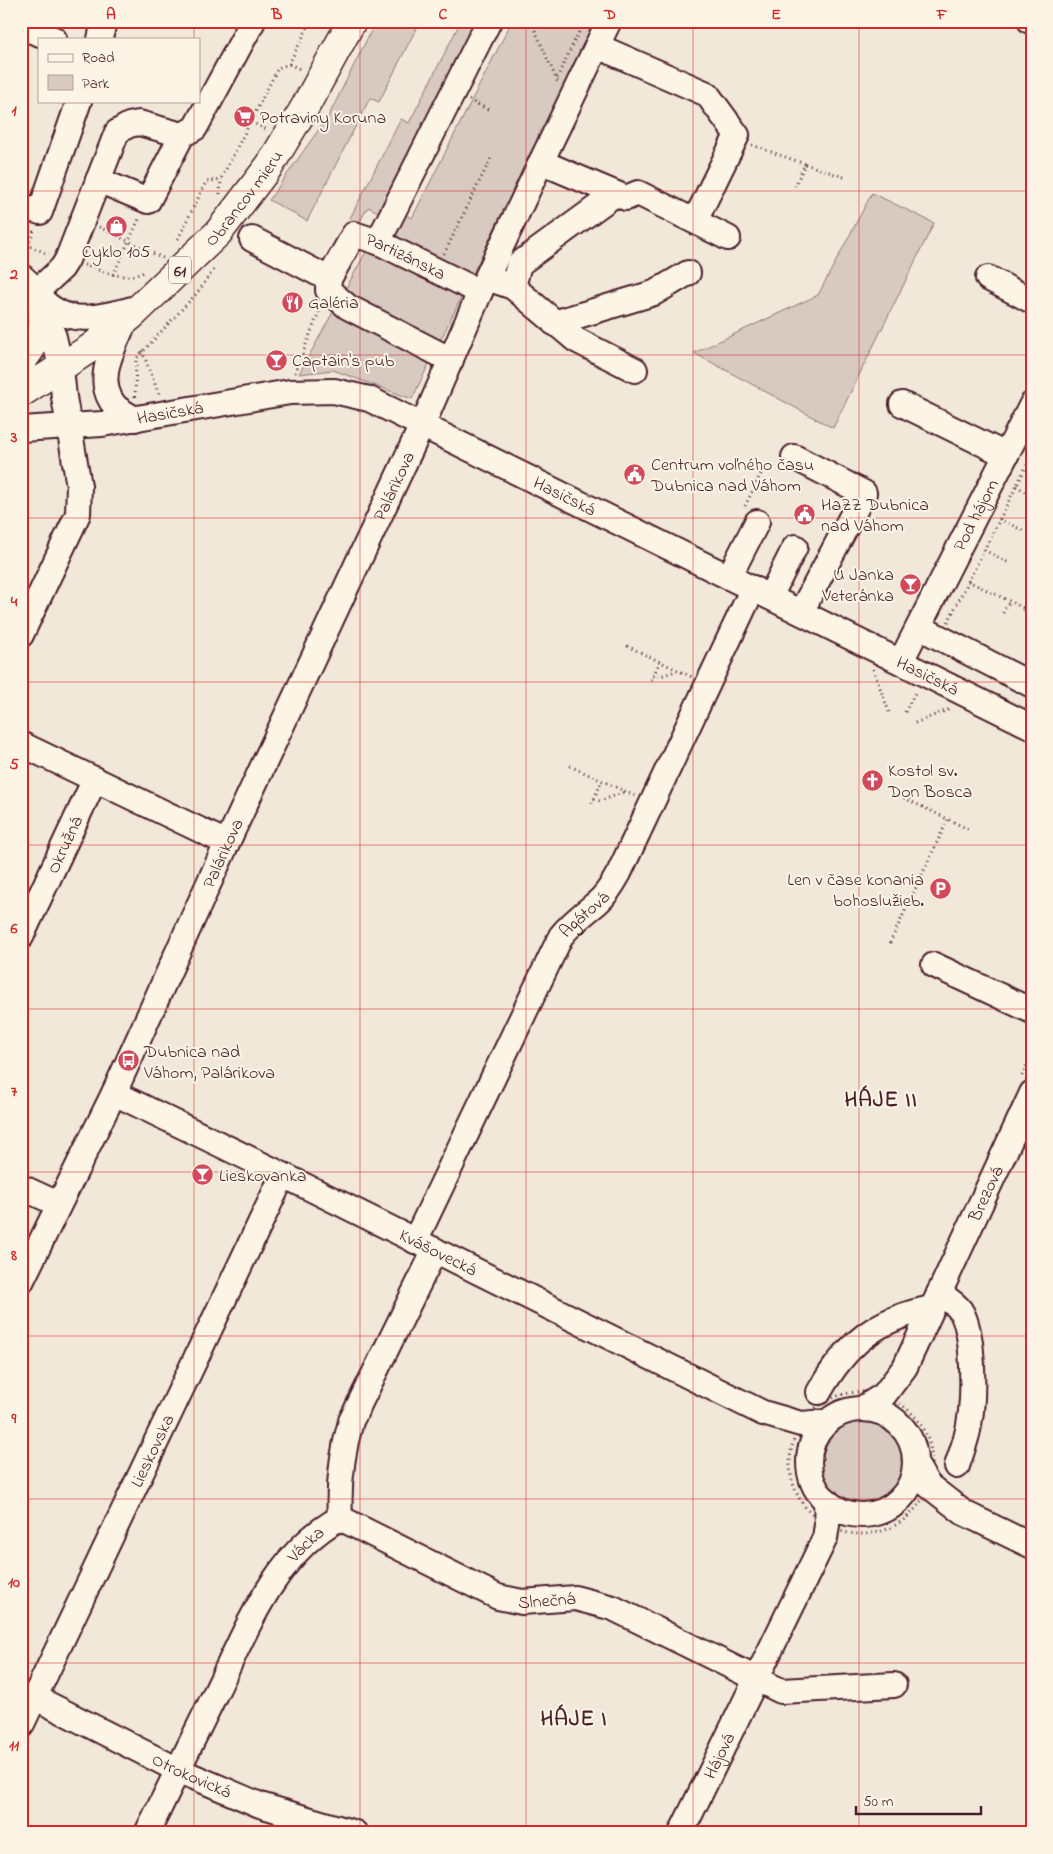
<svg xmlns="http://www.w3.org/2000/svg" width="1053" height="1854" viewBox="0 0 1053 1854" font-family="'Indie Flower',sans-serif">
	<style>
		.green { fill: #d8cac0; stroke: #917476 }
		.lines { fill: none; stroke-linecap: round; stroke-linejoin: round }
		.minor-casing { stroke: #4a1f2b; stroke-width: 28 }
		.major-casing { stroke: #4a1f2b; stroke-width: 31 }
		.path { stroke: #4a1f2b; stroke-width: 3; stroke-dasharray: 1 4; stroke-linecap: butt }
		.minor { stroke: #fcf5e5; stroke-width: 24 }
		.major { stroke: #fcf5e5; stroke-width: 28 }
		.grid { fill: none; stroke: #d62828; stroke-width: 1; stroke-opacity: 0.55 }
		.labels { text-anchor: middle; stroke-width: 4; stroke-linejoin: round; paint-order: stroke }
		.shield { fill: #fcf5e5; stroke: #7f5f63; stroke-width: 1 }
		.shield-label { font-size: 16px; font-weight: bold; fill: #4a1f2b }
		.poi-label { font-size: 18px; fill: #4a1f2b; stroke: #fcf5e5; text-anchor: start }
		.street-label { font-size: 18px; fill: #4a1f2b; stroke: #fcf5e5 }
		.district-label { font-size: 22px; font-weight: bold; letter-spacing: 1px; fill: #4a1f2b; stroke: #fcf5e5 }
		.neatline { fill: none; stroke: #d62828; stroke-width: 2 }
		.grid-label { font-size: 16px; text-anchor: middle; font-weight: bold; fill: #d62828 }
	</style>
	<rect width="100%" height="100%" fill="#f1e8da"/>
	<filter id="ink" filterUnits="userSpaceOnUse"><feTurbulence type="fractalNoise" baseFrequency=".02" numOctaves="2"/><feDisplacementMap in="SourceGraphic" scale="10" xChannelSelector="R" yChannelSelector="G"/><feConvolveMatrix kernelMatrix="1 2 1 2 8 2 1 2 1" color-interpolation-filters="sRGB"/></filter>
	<g filter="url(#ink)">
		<g class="green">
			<path d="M376,21H420L379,102L370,98L307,221L269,200L329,115Z"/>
			<path d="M461,21H477L380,213L368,207L355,230L346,226L401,119L409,123Z"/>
			<path d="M512,21H595L412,399L333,370L299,374L390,208L412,218Z"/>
			<path d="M872,193L934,223L833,428L694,353L818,295Z"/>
			<path d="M1032,590V615L1022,610Z"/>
			<circle cx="863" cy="1462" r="41"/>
		</g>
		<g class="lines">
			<defs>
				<g id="minor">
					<path d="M1030,21L1032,22"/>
					<path d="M21,27L54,39"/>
					<path d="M100,39L104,21"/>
					<path d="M597,46L707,94L737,135L695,221"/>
					<path d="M541,162L626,198L638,193L728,238"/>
					<path d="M98,180L148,201L182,135L195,128L253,21"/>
					<path d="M21,206L40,212L79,101"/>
					<path d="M252,239L329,279"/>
					<path d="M378,242L489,21"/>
					<path d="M21,276L32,286L39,297L54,337L61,368L64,397L79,486L78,514L21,635"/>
					<path d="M487,278L513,287L576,340L635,370"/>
					<path d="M988,278L1032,301"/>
					<path d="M513,287L519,264L615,194"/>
					<path d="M36,292L62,268L67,260L117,132L129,125L139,123L182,135"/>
					<path d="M39,297C44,302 49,307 55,310C80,326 114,313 141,307"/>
					<path d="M125,321C114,347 93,380 115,406C120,411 128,415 135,419"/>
					<path d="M554,323L654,293L688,273"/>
					<path id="s1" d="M451,360L348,307L328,290L329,279L354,234L378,242L480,292"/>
					<path d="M21,366L33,349L41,326L40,307"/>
					<path d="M902,404L1006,455"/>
					<path id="s2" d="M21,429L102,424L290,392L334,391L369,399L1032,727"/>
					<path d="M794,457L864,493L801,612"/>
					<path d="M729,577L757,522"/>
					<path d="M770,597L795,547"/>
					<path d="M919,627L1032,685"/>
					<path id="s3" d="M901,661L1032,404"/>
					<path d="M21,744L227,843"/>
					<path id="s4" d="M21,937L95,779"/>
					<path d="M934,965L1032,1011"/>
					<path id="s5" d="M114,1093L283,1175L763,1413L801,1424L826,1422"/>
					<path d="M21,1187L58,1204"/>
					<path id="s6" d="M415,1241L561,936C572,922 585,913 598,902C607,894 613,884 619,873L753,588"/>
					<path id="s7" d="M21,1282L114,1093L227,843L429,410L480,292L541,162L609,21"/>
					<path d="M939,1293C946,1298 955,1303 960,1310C975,1332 974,1399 969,1425C967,1439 961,1453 957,1466"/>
					<path d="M819,1392C846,1344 877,1318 932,1308"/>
					<path id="s8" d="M863,1408L884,1395L905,1367L1032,1093"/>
					<circle cx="862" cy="1462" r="53"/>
					<path d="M916,1465L928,1485L964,1513L1032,1546"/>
					<path id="s9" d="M340,1518L498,1597L522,1602L575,1598L613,1608L781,1691L894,1685"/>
					<path id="s10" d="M36,1698L178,1770L260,1805L355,1833"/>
					<path id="s11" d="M21,1726L283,1175"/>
					<path id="s12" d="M147,1833C170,1786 193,1739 216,1692C247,1629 275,1553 340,1518C338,1484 342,1453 351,1421L435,1250"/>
					<path id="s13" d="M681,1833L825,1538L827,1525L826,1500"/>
				</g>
				<g id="major">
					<path id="s14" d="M21,393L92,347L131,316L218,233L270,165L305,107L352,21"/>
				</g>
			</defs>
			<use href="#minor" class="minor-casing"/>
			<use href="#major" class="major-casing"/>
			<g class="path">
				<path d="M531,21L558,83"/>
				<path d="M1005,21L1012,25"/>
				<path d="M289,64L302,70"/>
				<path d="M557,78L584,21"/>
				<path d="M469,100L491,111"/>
				<path d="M251,122L267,130"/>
				<path d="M752,145L805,164L795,186"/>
				<path d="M805,164L844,177"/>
				<path d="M220,194L221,179"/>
				<path d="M99,227L163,258"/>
				<path d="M178,239L206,182L221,179L278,68L289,64L311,21"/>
				<path d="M21,243L49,254"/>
				<path d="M28,246L34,230"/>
				<path d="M444,254L491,158"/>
				<path d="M84,265C102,271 127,283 145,271"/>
				<path d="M113,275L140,217"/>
				<path d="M142,351L159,394"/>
				<path d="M295,373L320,309"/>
				<path d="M135,397L136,359L197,293L215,268"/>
				<path d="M1016,486L1032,495"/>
				<path d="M745,506L764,467"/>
				<path d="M999,519L1024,531"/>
				<path d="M984,550L1009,563"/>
				<path d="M968,581L1032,612"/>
				<path d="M1003,613L1010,601"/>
				<path d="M948,622L1032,455"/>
				<path d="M627,646L692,677"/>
				<path d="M873,669L889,712"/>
				<path d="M653,676L657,677L677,671"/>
				<path d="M651,680L660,662"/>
				<path d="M905,712L916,691"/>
				<path d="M915,723L950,709"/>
				<path d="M570,766L635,796"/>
				<path d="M904,798L968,829"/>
				<path d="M594,799L600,801L625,792"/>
				<path d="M592,803L602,781"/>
				<path d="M890,943L948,819"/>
				<path d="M1022,1076L1032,1054"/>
				<circle cx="861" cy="1463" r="71"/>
			</g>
			<use href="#minor" class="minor"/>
			<use href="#major" class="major"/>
		</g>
	</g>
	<path class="grid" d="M194,21V39M360,21V1833M526,21V1833M693,21V1833M859,21V1833M194,101V1833M21,191H1032M21,355H1032M21,518H1032M21,682H1032M21,845H1032M21,1009H1032M21,1172H1032M21,1336H1032M21,1499H1032M21,1663H1032"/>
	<defs>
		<symbol id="supermarket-disc" viewBox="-11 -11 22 22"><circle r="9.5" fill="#d1495b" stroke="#fcf5e5"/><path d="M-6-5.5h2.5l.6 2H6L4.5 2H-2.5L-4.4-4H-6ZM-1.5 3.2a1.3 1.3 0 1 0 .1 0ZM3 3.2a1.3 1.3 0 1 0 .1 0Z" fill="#fff"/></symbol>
		<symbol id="shop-disc" viewBox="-11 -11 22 22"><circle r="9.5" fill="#d1495b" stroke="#fcf5e5"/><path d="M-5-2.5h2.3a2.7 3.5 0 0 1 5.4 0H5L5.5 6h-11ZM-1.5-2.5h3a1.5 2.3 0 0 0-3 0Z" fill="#fff"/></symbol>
		<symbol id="restaurant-disc" viewBox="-11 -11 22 22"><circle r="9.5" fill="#d1495b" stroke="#fcf5e5"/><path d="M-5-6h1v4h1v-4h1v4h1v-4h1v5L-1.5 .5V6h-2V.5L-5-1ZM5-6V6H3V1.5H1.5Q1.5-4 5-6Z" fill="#fff"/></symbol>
		<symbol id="bar-disc" viewBox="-11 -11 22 22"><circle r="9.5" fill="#d1495b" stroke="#fcf5e5"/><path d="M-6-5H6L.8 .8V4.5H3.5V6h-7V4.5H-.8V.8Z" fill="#fff"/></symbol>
		<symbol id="civic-disc" viewBox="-11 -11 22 22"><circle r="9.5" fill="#d1495b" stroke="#fcf5e5"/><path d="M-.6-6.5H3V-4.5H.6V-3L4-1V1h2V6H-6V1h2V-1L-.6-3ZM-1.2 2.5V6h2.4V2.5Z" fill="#fff"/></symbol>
		<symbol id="church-disc" viewBox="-11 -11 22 22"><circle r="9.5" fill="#d1495b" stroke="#fcf5e5"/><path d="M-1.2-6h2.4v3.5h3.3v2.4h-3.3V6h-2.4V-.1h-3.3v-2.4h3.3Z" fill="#fff"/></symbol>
		<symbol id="parking-disc" viewBox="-11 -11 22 22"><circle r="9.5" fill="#d1495b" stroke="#fcf5e5"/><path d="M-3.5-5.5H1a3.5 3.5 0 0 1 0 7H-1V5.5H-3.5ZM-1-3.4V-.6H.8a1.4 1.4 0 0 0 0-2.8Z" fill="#fff"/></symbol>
		<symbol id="bus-disc" viewBox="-11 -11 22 22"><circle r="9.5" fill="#d1495b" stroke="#fcf5e5"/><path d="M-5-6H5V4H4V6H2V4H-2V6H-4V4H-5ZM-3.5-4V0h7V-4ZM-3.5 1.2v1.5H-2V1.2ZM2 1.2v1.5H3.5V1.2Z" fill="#fff"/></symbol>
	</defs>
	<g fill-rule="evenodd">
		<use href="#supermarket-disc" x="232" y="104" width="25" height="25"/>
		<use href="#shop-disc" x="104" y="214" width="25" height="25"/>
		<use href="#restaurant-disc" x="280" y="290" width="25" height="25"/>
		<use href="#bar-disc" x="264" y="348" width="25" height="25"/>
		<use href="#civic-disc" x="622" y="462" width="25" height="25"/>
		<use href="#civic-disc" x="792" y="502" width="25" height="25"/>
		<use href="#bar-disc" x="898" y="572" width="25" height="25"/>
		<use href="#church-disc" x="860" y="768" width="25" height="25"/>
		<use href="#parking-disc" x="928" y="876" width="25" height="25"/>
		<use href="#bus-disc" x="116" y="1048" width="25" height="25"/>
		<use href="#bar-disc" x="190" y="1162" width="25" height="25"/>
	</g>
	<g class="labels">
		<rect class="shield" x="169" y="256.5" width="22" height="27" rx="4"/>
		<g class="shield-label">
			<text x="180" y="276">61</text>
		</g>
		<g class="poi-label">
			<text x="260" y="123">Potraviny Koruna</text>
			<text x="116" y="257" text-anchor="middle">Cyklo 105</text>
			<text x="308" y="308">Galéria</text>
			<text x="292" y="366">Captain's pub</text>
			<text x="651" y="470">Centrum voľného času<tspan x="651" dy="21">Dubnica nad Váhom</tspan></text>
			<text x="821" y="510">HaZZ Dubnica<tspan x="821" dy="21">nad Váhom</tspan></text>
			<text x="894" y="580" text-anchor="end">U Janka<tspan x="894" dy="21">Veteránka</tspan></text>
			<text x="888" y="776">Kostol sv.<tspan x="888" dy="21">Don Bosca</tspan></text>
			<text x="924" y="885" text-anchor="end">Len v čase konania<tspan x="924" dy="21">bohoslužieb.</tspan></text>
			<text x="144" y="1057">Dubnica nad<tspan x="144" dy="21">Váhom, Palárikova</tspan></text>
			<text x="219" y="1181">Lieskovanka</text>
		</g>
		<g class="street-label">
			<text dy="6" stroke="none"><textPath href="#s14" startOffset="298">Obrancov mieru</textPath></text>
			<text dy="6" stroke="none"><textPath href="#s1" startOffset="261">Partizánska</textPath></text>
			<text dy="6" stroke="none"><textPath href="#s2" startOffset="150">Hasičská</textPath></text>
			<text dy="6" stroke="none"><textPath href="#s7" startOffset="879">Palárikova</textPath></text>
			<text dy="6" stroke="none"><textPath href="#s2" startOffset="570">Hasičská</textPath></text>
			<text dy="6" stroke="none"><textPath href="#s3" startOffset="164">Pod hájom</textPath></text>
			<text dy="6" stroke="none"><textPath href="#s2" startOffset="975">Hasičská</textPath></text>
			<text dy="6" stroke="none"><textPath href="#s4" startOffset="102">Okružná</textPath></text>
			<text dy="6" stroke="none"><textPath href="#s7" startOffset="474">Palárikova</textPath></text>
			<text dy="6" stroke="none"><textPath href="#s6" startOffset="370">Agátová</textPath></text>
			<text dy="6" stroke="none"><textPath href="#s8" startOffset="251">Brezová</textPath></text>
			<text dy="6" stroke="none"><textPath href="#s5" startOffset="361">Kvášovecká</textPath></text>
			<text dy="6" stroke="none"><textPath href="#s11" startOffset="305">Lieskovska</textPath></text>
			<text dy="6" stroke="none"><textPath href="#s12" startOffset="331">Vácka</textPath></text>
			<text dy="6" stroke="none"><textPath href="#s9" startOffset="226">Slnečná</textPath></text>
			<text dy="6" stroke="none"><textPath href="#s13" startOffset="86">Hájová</textPath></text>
			<text dy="6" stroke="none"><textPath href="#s10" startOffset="174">Otrokovická</textPath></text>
		</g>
		<g class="district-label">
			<text x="881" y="1106">HÁJE II</text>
			<text x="574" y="1725">HÁJE I</text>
		</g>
	</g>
	<rect width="1053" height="1854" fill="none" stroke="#fcf5e5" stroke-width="55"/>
	<rect x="38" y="38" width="162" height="65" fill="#fcf5e5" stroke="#b59f9b"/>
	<rect x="48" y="54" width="25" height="8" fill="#fcf5e5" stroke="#b59f9b"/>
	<text x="82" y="62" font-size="15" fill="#4a1f2b">Road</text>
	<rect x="48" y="75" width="25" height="15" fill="#d8cac0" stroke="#b59f9b"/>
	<text x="82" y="88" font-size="15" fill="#4a1f2b">Park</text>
	<path d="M856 1806v8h125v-8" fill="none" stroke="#4a1f2b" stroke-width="2.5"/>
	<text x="863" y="1806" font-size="15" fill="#4a1f2b" stroke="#fcf5e5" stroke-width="4" paint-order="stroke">50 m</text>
	<rect x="28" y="28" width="998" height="1798" class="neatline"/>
	<g class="grid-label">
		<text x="111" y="19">A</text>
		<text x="277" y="19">B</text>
		<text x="443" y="19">C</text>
		<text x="610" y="19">D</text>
		<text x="776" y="19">E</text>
		<text x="942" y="19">F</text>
		<text x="14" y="115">1</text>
		<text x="14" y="279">2</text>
		<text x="14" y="442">3</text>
		<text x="14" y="606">4</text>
		<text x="14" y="769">5</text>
		<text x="14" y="933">6</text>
		<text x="14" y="1096">7</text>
		<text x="14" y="1260">8</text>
		<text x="14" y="1423">9</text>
		<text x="14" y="1587">10</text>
		<text x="14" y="1750">11</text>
	</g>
</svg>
